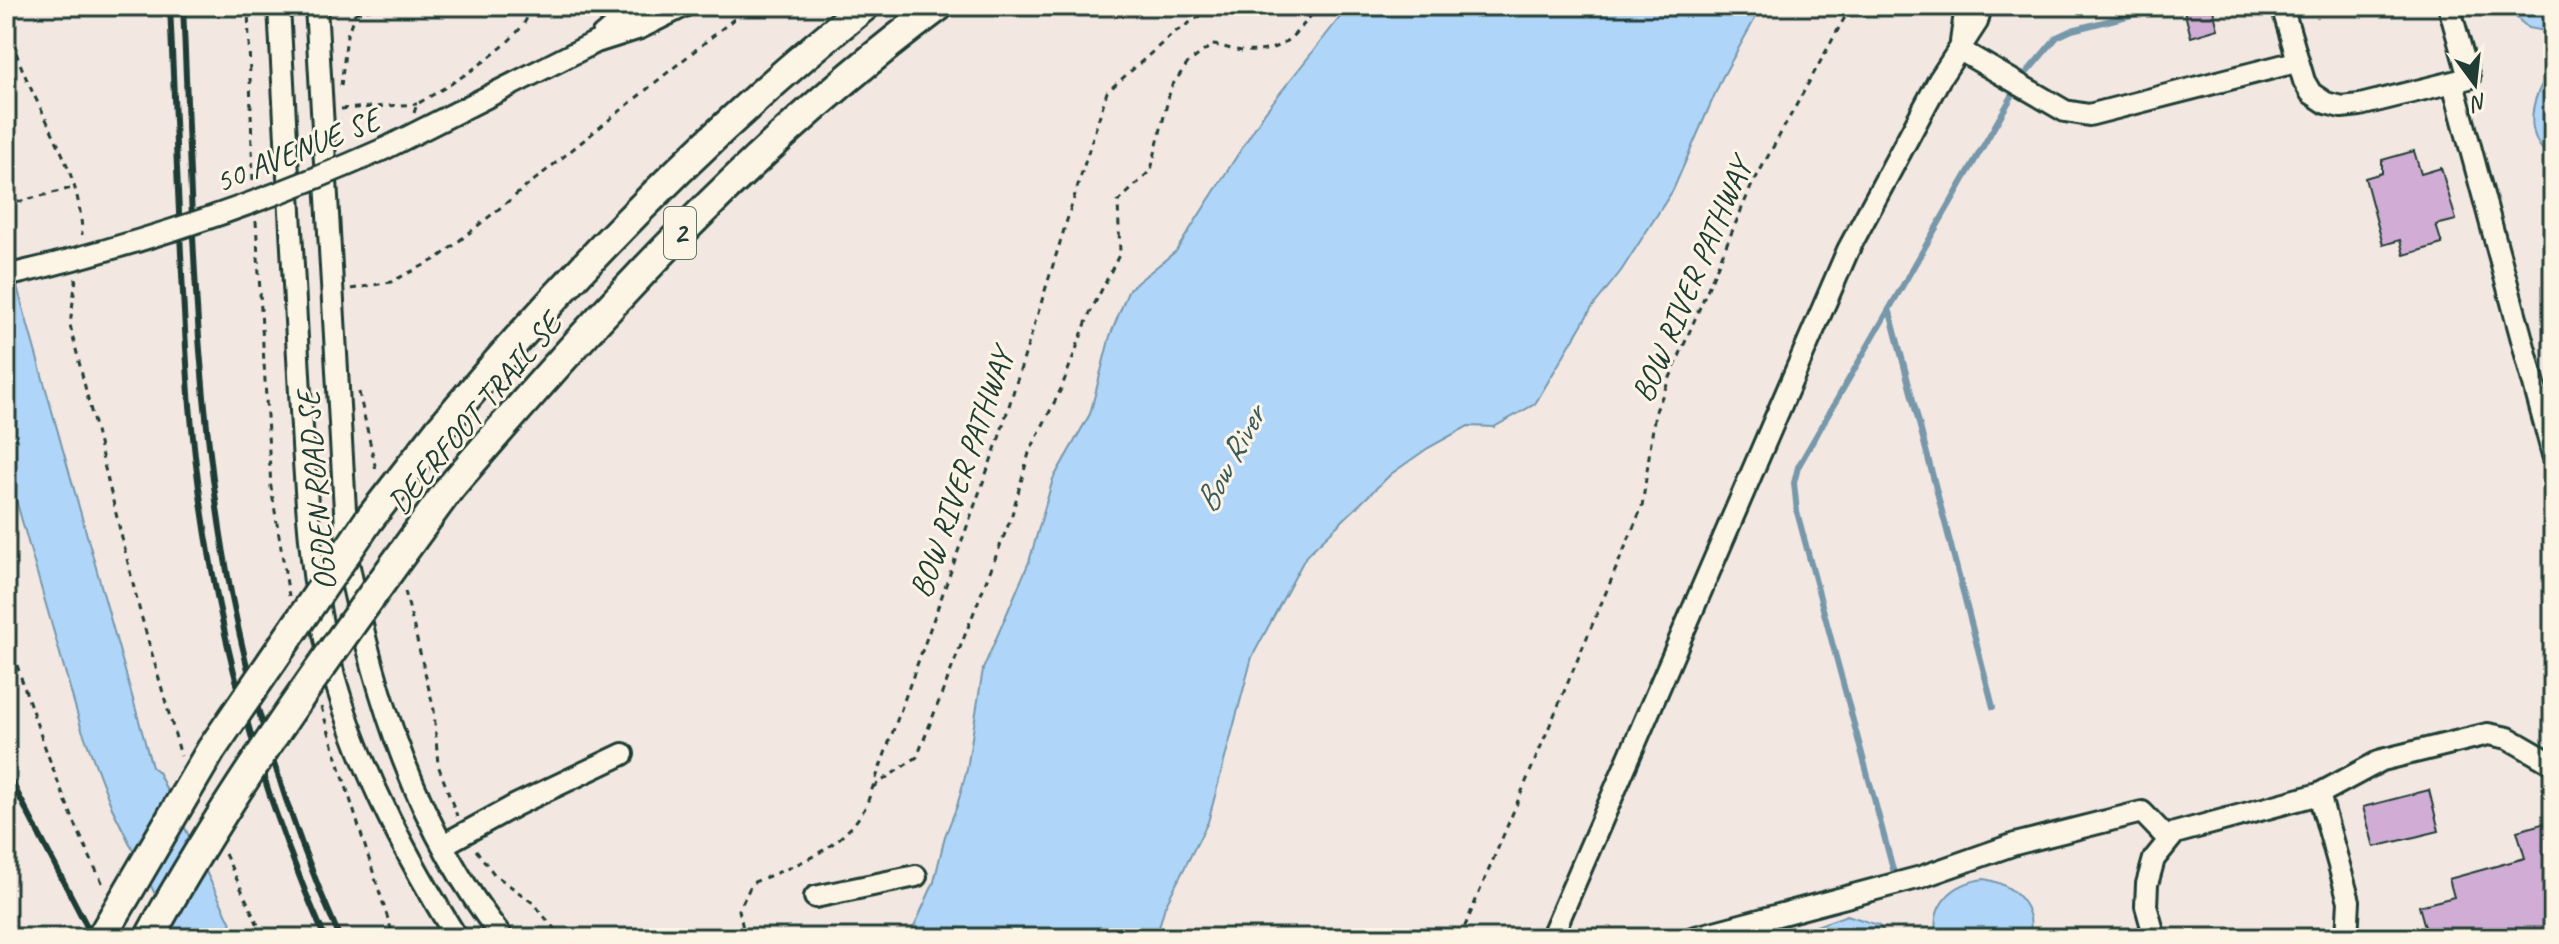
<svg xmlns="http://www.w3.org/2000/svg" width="2559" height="944" viewBox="0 0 2559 944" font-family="Caveat,sans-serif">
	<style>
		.water { fill: #afd5f9; stroke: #7598aa; stroke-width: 2 }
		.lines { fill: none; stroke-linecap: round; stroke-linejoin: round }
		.stream { stroke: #7598aa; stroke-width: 6 }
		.building { fill: #d1add6; stroke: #1f3d34; stroke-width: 2 }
		.minor-casing { stroke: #1f3d34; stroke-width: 26 }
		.highway-casing { stroke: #1f3d34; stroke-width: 34 }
		.path { stroke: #1f3d34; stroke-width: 3; stroke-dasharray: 6 6; stroke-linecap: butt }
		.minor { stroke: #fcf5e5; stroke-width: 20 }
		.highway { stroke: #fcf5e5; stroke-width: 28 }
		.rail { stroke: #1f3d34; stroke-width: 6 }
		.minor-bridge-casing { stroke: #1f3d34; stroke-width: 26; stroke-linecap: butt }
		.highway-bridge-casing { stroke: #1f3d34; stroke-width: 34; stroke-linecap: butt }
		.minor-bridge { stroke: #fcf5e5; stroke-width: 20 }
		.highway-bridge { stroke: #fcf5e5; stroke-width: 28 }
		.labels { text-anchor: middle; stroke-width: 6; stroke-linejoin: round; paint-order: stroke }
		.shield { fill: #fcf5e5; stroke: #617469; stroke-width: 2 }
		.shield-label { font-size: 30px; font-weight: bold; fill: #1f3d34 }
		.street-label { font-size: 32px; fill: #1f3d34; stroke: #fcf5e5 }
		.water-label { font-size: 34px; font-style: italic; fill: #3c5b5b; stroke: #fcf5e5 }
	</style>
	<rect width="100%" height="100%" fill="#f3e7e2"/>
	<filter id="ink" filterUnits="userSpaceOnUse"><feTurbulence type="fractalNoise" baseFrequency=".0125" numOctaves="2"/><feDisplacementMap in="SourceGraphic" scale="16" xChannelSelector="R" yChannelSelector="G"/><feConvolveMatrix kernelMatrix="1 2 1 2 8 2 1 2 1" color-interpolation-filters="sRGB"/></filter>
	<g filter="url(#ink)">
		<g class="water">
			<path d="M1349,6H1762L1722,78L1673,190L1621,271L1591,309L1535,404L1494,427L1468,426L1428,448L1391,474L1306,556L1252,657L1208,822L1165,906L1156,938H909L934,882L945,836L957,806L967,769L983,669L1029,562L1053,479L1090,414L1110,336L1129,289L1176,251L1265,112Z"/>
			<path d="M2504,6H2553V32L2528,28Z"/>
			<path d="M2553,69V160C2521,135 2530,96 2553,69Z"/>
			<path d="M6,247L152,767L158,772L238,938H177L112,808L81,727L6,465Z"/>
			<path d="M1984,879C2013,884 2037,906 2029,938H1937C1929,905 1953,883 1984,879Z"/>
			<path d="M1847,915L1878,925L1890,938H1805L1816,926Z"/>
		</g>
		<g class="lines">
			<g class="stream">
				<path d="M2023,77L2057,37L2072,30L2155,9"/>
				<path d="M1890,312L1993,707"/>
				<path d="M1894,873L1797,512L1794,483L1798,467L2015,91"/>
			</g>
		</g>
		<g class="building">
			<path d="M2183,6H2212L2218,29L2191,37Z"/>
			<path d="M2414,151L2421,174L2441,168L2456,220L2436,225L2442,244L2404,255L2400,240L2383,245L2365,178L2382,173V160Z"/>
			<path d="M2429,790L2439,831L2374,847L2363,807Z"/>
			<path d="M2553,821V938H2428L2419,906L2454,897L2449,879L2525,858L2517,831Z"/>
		</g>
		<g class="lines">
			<defs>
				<g id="minor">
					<path d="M279,6C286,135 292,264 300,393C306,494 309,596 339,693C366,781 409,861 457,938"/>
					<path d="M316,6L348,562C375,696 417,830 503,938"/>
					<path d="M2282,6L2304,81L2311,93L2326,103L2341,107L2360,105L2469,78L2449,6"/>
					<path d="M602,36L638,6"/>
					<path d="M1961,42L1966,6"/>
					<path d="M1960,50L2065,111L2089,115L2296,62"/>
					<path d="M2453,83L2553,455"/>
					<path d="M384,149L596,42L640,28L684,6"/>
					<path d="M2319,794L2349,901L2347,938"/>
					<path d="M443,845L516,805L623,754"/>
					<path d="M815,897L916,876"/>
					<path d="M1551,938L1848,250L1939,80L1977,22L1981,6"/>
					<path d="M1692,938L1921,877L2015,844L2142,812L2168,839"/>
					<path d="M2155,938L2146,906L2147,884L2154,859L2175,833L2319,794L2382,760L2488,734L2508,738L2553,764"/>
				</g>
				<g id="highway">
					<path d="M439,430C568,276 708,131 865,6"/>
					<path d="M449,489C600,312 751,146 939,6"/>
				</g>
			</defs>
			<use href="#minor" class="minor-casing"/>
			<use href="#highway" class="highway-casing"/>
			<g class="path">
				<path d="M6,6C12,87 81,150 82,235"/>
				<path d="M248,6L253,182"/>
				<path d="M355,13L381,6"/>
				<path d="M341,86L347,35L355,13"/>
				<path d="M341,109L417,104"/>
				<path d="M414,113L417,104C445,88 531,38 530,6"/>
				<path d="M6,205L76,187"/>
				<path d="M256,221L271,487L289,596"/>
				<path d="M76,278L70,325L139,608L181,756"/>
				<path d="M351,289L391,282L438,258L750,6"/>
				<path d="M359,392L376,470"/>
				<path d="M405,591L434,710L438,765L457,816"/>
				<path d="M6,631C34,719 63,805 105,888"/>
				<path d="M321,707L394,938"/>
				<path d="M873,787L917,757L1011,518L1029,453L1061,389L1089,315L1120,253L1118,202L1151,170L1171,87L1188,63L1212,45C1224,46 1234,51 1245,51C1282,54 1297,34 1318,6"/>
				<path d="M476,850L494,874L533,903L562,938"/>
				<path d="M225,854L264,938"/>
				<path d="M745,938L739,910L752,883C796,865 842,850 866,806L999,438L1107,92L1175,32L1216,6"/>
				<path d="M1460,938L1642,507L1655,413L1751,187L1851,6"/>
			</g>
			<use href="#minor" class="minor"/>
			<use href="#highway" class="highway"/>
			<g class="rail">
				<path d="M170,6C176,135 180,265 189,394C204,581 249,766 325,938"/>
				<path d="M183,6C192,203 194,403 232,598C255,715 292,829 340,938"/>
				<path d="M6,771L93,938"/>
			</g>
			<defs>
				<path id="minor-bridge" d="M6,276C135,246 263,203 384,149"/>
				<g id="highway-bridge">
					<path d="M101,938L211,750L368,521L439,430"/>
					<path d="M149,938C235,780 344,634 449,489"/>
				</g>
			</defs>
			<use href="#minor-bridge" class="minor-bridge-casing"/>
			<use href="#highway-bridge" class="highway-bridge-casing"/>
			<use href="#minor-bridge" class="minor-bridge"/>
			<use href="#highway-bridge" class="highway-bridge"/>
		</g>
	</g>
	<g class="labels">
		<rect class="shield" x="664" y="207" width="32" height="52" rx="6"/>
		<g class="shield-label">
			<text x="680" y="243">2</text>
		</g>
		<g class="street-label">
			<text transform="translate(297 150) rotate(-22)" y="11">50 AVENUE SE</text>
			<text transform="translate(1691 280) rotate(-67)" y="11">BOW RIVER PATHWAY</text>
			<text transform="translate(474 413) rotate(-50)" y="11">DEERFOOT TRAIL SE</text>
			<text transform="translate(961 473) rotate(-71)" y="11">BOW RIVER PATHWAY</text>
			<text transform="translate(316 491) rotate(-95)" y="11">OGDEN ROAD SE</text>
		</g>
		<g class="water-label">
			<text transform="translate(1229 459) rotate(-62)" y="12">Bow River</text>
		</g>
	</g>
	<rect width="2559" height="944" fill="none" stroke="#fcf5e5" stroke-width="32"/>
	<rect x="16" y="16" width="2527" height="912" fill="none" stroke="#1f3d34" stroke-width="3" filter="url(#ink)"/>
	<g transform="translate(2475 84) rotate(165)" stroke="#fcf5e5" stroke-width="6" paint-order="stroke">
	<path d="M0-6L14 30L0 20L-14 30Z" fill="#1f3d34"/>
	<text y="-12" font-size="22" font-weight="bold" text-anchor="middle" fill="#1f3d34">N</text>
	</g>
</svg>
